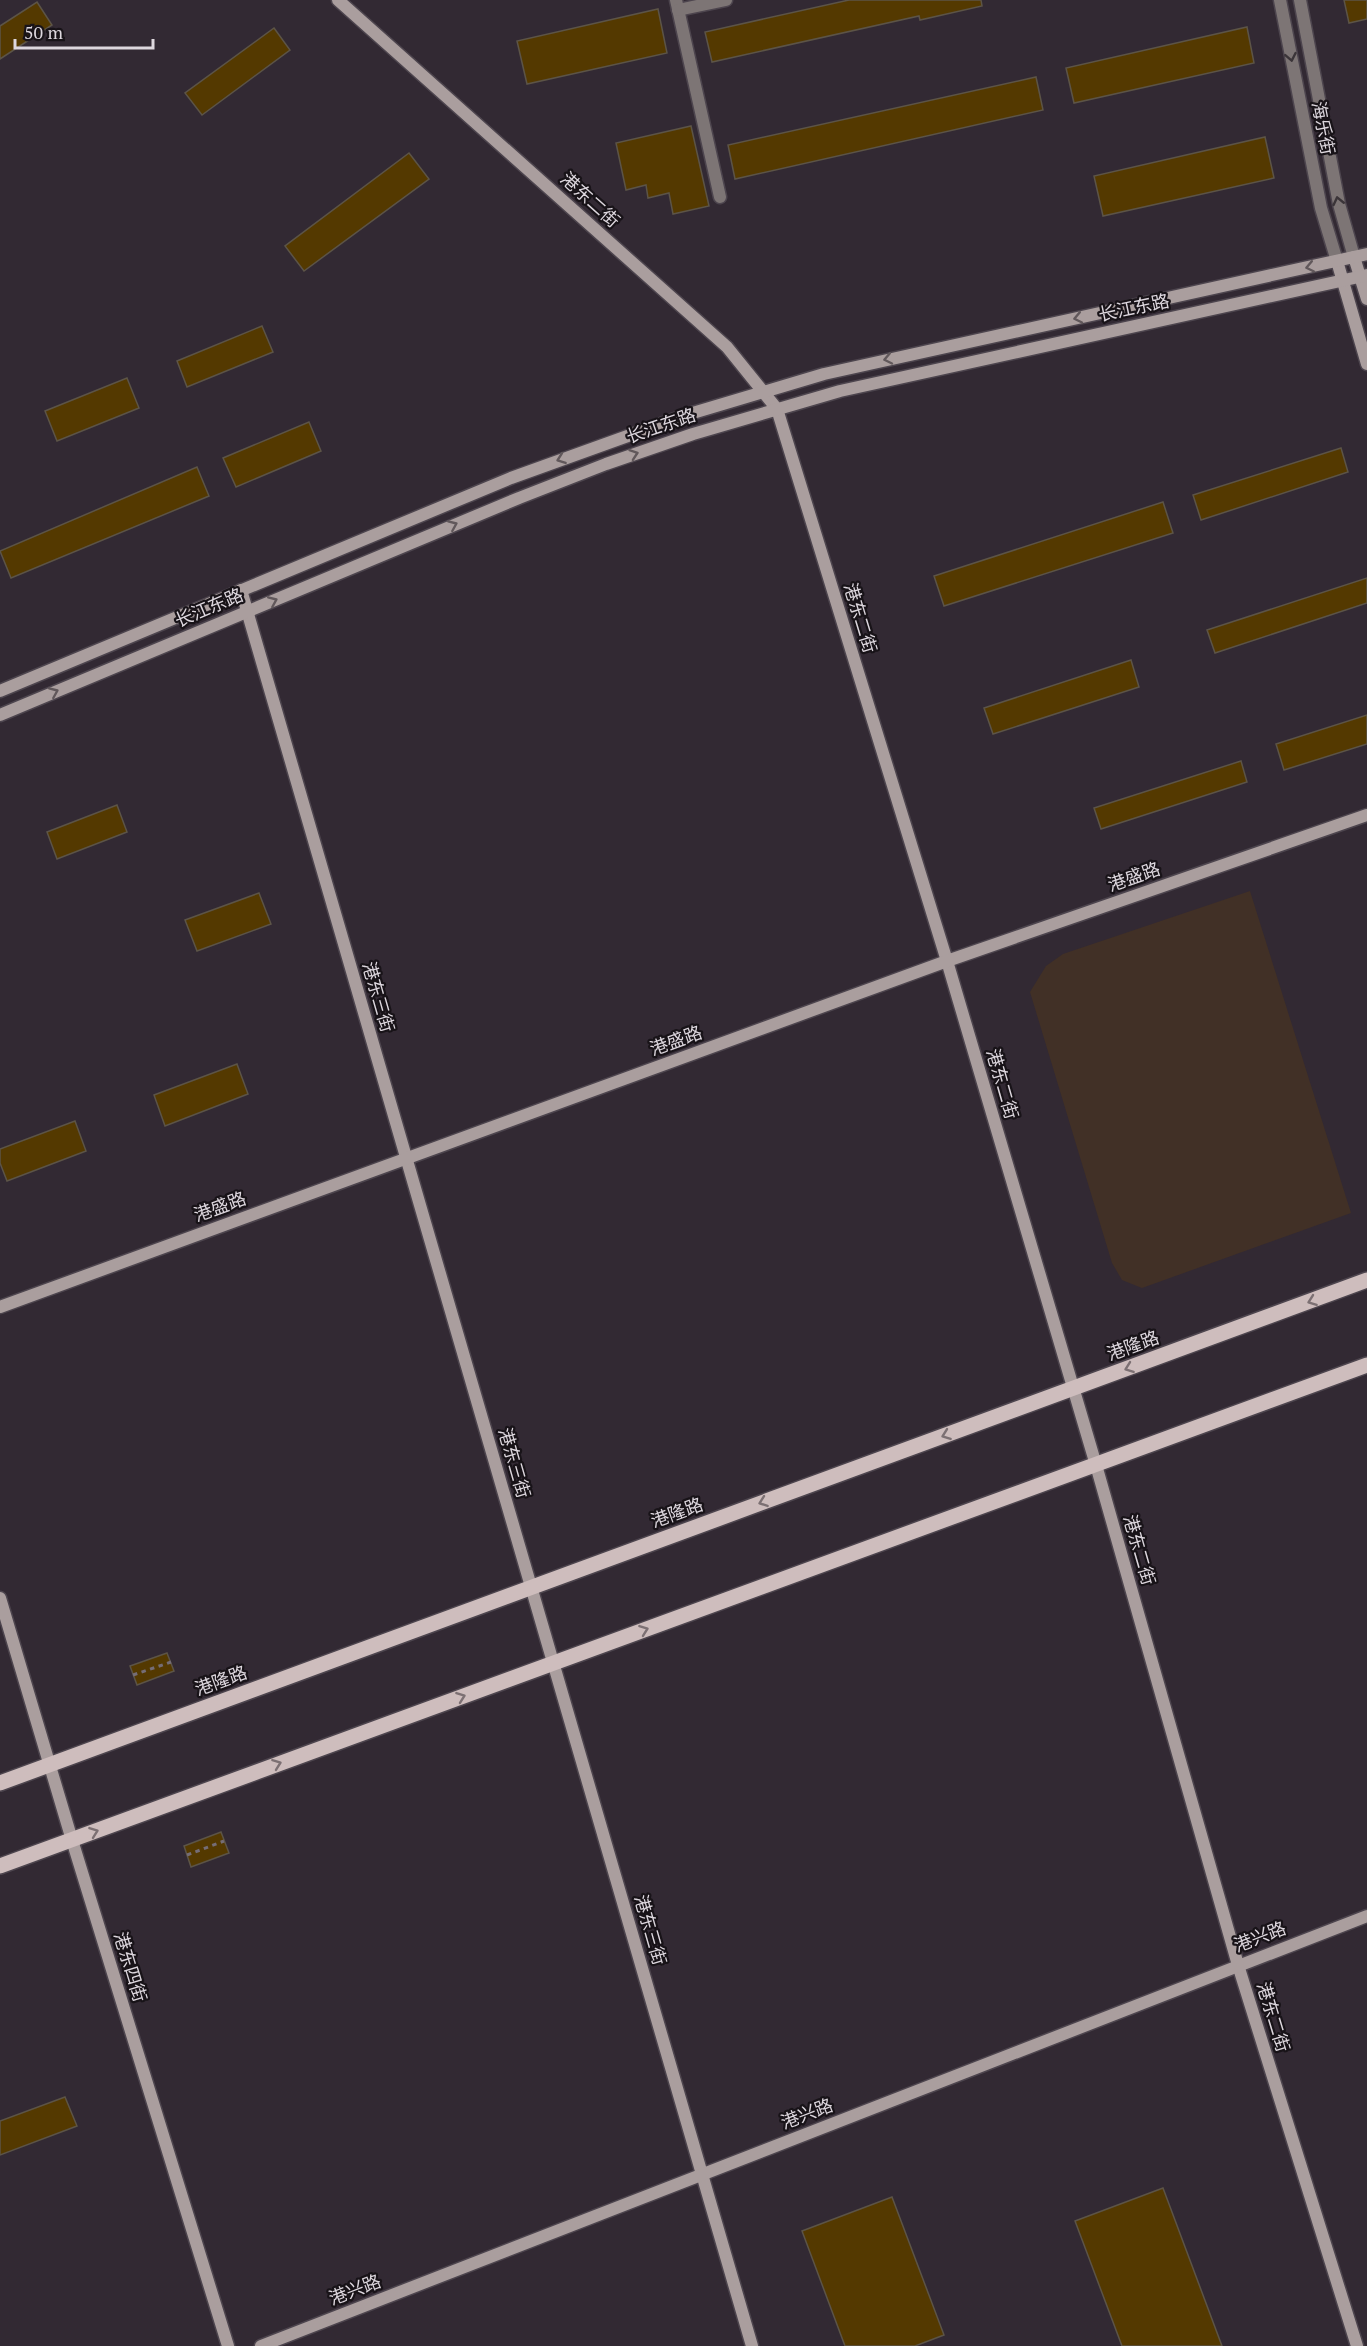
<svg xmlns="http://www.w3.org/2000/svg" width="1367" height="2346" viewBox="0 0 1367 2346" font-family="'PT Serif','Noto Sans SC',serif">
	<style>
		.education { fill: #413026 }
		.building { fill: #543900; stroke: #5c5447; stroke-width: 1.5 }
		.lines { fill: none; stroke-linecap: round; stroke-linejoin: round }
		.street-casing { stroke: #4d454e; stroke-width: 15 }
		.secondary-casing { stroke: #4d454e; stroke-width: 15 }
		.primary-casing { stroke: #4d454e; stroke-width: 18 }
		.path { stroke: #756d76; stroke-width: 3; stroke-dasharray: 4.5 4.5; stroke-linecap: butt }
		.street { stroke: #7d7575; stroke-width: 12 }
		.secondary { stroke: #aa9e9e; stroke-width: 12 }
		.primary { stroke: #cebdbd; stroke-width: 15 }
		.oneway { stroke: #3b3539 }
		.oneway2 { stroke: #61585b }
		.oneway3 { stroke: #7c7073 }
		.labels { text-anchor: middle; stroke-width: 4.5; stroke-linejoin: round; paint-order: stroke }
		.street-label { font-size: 18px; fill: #ddd7de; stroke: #181318 }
	</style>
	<rect width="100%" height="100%" fill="#322933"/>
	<path class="education" d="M1250,891L1351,1213L1142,1288L1122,1280L1112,1263L1030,992L1046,966L1063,954Z"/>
	<g class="building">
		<path d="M849,0H981L982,6L920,20L919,16L712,62L705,32Z"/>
		<path d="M1344,0H1367V19L1349,23Z"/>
		<path d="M37,2L52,25L0,59V26Z"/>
		<path d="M658,9L667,53L527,84L517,41Z"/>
		<path d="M1247,27L1254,63L1074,103L1066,68Z"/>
		<path d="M274,28L290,50L202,115L185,93Z"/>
		<path d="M1036,77L1043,110L735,179L728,145Z"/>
		<path d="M691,126L709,206L673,214L669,193L648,198L646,185L626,190L616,143Z"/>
		<path d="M1265,137L1274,178L1103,216L1094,176Z"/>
		<path d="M409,153L429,179L304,271L285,246Z"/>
		<path d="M262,326L273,352L187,387L177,361Z"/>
		<path d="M127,378L139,408L57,441L45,411Z"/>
		<path d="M309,422L321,451L236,487L223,458Z"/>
		<path d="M1341,448L1348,472L1201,520L1193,495Z"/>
		<path d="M197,467L209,496L11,578L0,551Z"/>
		<path d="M1163,502L1173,533L944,606L934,576Z"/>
		<path d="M1367,578V603L1215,653L1207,630Z"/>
		<path d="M1131,660L1139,687L993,734L984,708Z"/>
		<path d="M1367,715V744L1284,770L1276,744Z"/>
		<path d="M1241,761L1247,782L1101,829L1094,808Z"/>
		<path d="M117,805L127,832L57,859L47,832Z"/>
		<path d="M259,893L271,924L197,951L185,920Z"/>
		<path d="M237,1064L248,1094L165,1126L154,1095Z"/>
		<path d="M75,1121L86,1151L7,1181L0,1163V1149Z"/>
		<path d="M167,1653L174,1671L137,1685L130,1666Z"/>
		<path d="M221,1832L229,1853L191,1867L184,1846Z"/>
		<path d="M65,2097L77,2126L0,2155V2121Z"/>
		<path d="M1163,2188L1222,2346H1122L1075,2221Z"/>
		<path d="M892,2197L944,2335L915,2346H845L802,2231Z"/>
	</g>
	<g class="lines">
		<defs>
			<g id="street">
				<path d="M676,0L720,197"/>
				<path d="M1280,0L1321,208L1337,261"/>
				<path d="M1300,0L1339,204L1354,257"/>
				<path d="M678,10L726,0"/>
			</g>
			<g id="secondary">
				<path d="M338,0L727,347L777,409L947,961L1096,1465L1238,1965L1357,2346"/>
				<path d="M1354,257L1367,299"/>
				<path d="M1337,261L1367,364"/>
				<path d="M241,590L752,2346"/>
				<path d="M0,691L511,478L686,415L824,374L1367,254"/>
				<path d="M0,715L519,498L606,464L693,434L840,391L1367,275"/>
				<path d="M0,1307L947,961L1367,815"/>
				<path d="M0,1598L72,1840L228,2346"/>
				<path d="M261,2346L1367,1916"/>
			</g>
			<g id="primary">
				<path d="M0,1783L1367,1280"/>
				<path d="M0,1866L1367,1365"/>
			</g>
		</defs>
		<use href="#street" class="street-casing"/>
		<use href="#secondary" class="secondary-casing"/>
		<use href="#primary" class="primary-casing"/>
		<g class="path">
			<path d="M133,1675L171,1662"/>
			<path d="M187,1855L224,1841"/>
		</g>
		<use href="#street" class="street"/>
		<use href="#secondary" class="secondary"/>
		<use href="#primary" class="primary"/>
	</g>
	<defs><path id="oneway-chevron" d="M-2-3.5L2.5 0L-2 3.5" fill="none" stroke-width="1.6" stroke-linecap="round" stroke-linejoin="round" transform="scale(1.5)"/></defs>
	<g class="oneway">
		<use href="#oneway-chevron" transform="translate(1291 57) rotate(79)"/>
		<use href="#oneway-chevron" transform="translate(1338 201) rotate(-103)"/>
	</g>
	<g class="oneway2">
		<use href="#oneway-chevron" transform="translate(1310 267) rotate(168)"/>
		<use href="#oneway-chevron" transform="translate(1078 318) rotate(168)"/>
		<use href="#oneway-chevron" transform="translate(888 359) rotate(168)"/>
		<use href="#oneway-chevron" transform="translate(634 454) rotate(-19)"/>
		<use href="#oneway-chevron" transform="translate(561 459) rotate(160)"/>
		<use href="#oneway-chevron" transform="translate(453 525) rotate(-23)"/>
		<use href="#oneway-chevron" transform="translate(273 601) rotate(-23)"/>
		<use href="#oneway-chevron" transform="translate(54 692) rotate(-23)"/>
	</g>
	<g class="oneway3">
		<use href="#oneway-chevron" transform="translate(1312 1301) rotate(160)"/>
		<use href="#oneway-chevron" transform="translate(1129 1368) rotate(160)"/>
		<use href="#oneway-chevron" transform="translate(946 1435) rotate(160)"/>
		<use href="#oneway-chevron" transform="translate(763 1502) rotate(160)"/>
		<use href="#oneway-chevron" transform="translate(644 1630) rotate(-20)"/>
		<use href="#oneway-chevron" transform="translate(461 1697) rotate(-20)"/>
		<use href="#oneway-chevron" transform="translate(277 1764) rotate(-20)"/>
		<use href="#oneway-chevron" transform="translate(94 1832) rotate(-20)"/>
	</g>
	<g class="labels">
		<g class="street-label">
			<text transform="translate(1323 128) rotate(79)" y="6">海乐街</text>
			<text transform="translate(590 200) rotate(42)" y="6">港东二街</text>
			<text transform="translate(1134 308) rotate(-12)" y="6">长江东路</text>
			<text transform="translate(661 426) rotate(-19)" y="6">长江东路</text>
			<text transform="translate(209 608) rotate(-23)" y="6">长江东路</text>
			<text transform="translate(860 618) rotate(73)" y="6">港东二街</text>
			<text transform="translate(1134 877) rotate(-19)" y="6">港盛路</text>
			<text transform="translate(378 997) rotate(74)" y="6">港东三街</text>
			<text transform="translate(676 1041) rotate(-20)" y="6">港盛路</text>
			<text transform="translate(1002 1084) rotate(74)" y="6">港东二街</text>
			<text transform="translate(220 1207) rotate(-20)" y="6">港盛路</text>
			<text transform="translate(1133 1346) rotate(-20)" y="6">港隆路</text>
			<text transform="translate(514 1463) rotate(74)" y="6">港东三街</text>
			<text transform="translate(677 1513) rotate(-20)" y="6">港隆路</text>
			<text transform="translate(1139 1550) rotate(74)" y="6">港东二街</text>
			<text transform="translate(221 1681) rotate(-20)" y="6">港隆路</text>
			<text transform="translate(650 1930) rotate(74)" y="6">港东三街</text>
			<text transform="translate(1260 1937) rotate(-21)" y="6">港兴路</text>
			<text transform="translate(130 1967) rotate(73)" y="6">港东四街</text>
			<text transform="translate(1273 2017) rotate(73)" y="6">港东二街</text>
			<text transform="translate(807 2114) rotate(-21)" y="6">港兴路</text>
			<text transform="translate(355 2290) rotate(-21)" y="6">港兴路</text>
		</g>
	</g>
	<path d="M15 39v9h138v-9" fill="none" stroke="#ddd7de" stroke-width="3"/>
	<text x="24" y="39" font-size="18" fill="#ddd7de" stroke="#181318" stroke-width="4.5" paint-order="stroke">50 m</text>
</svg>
